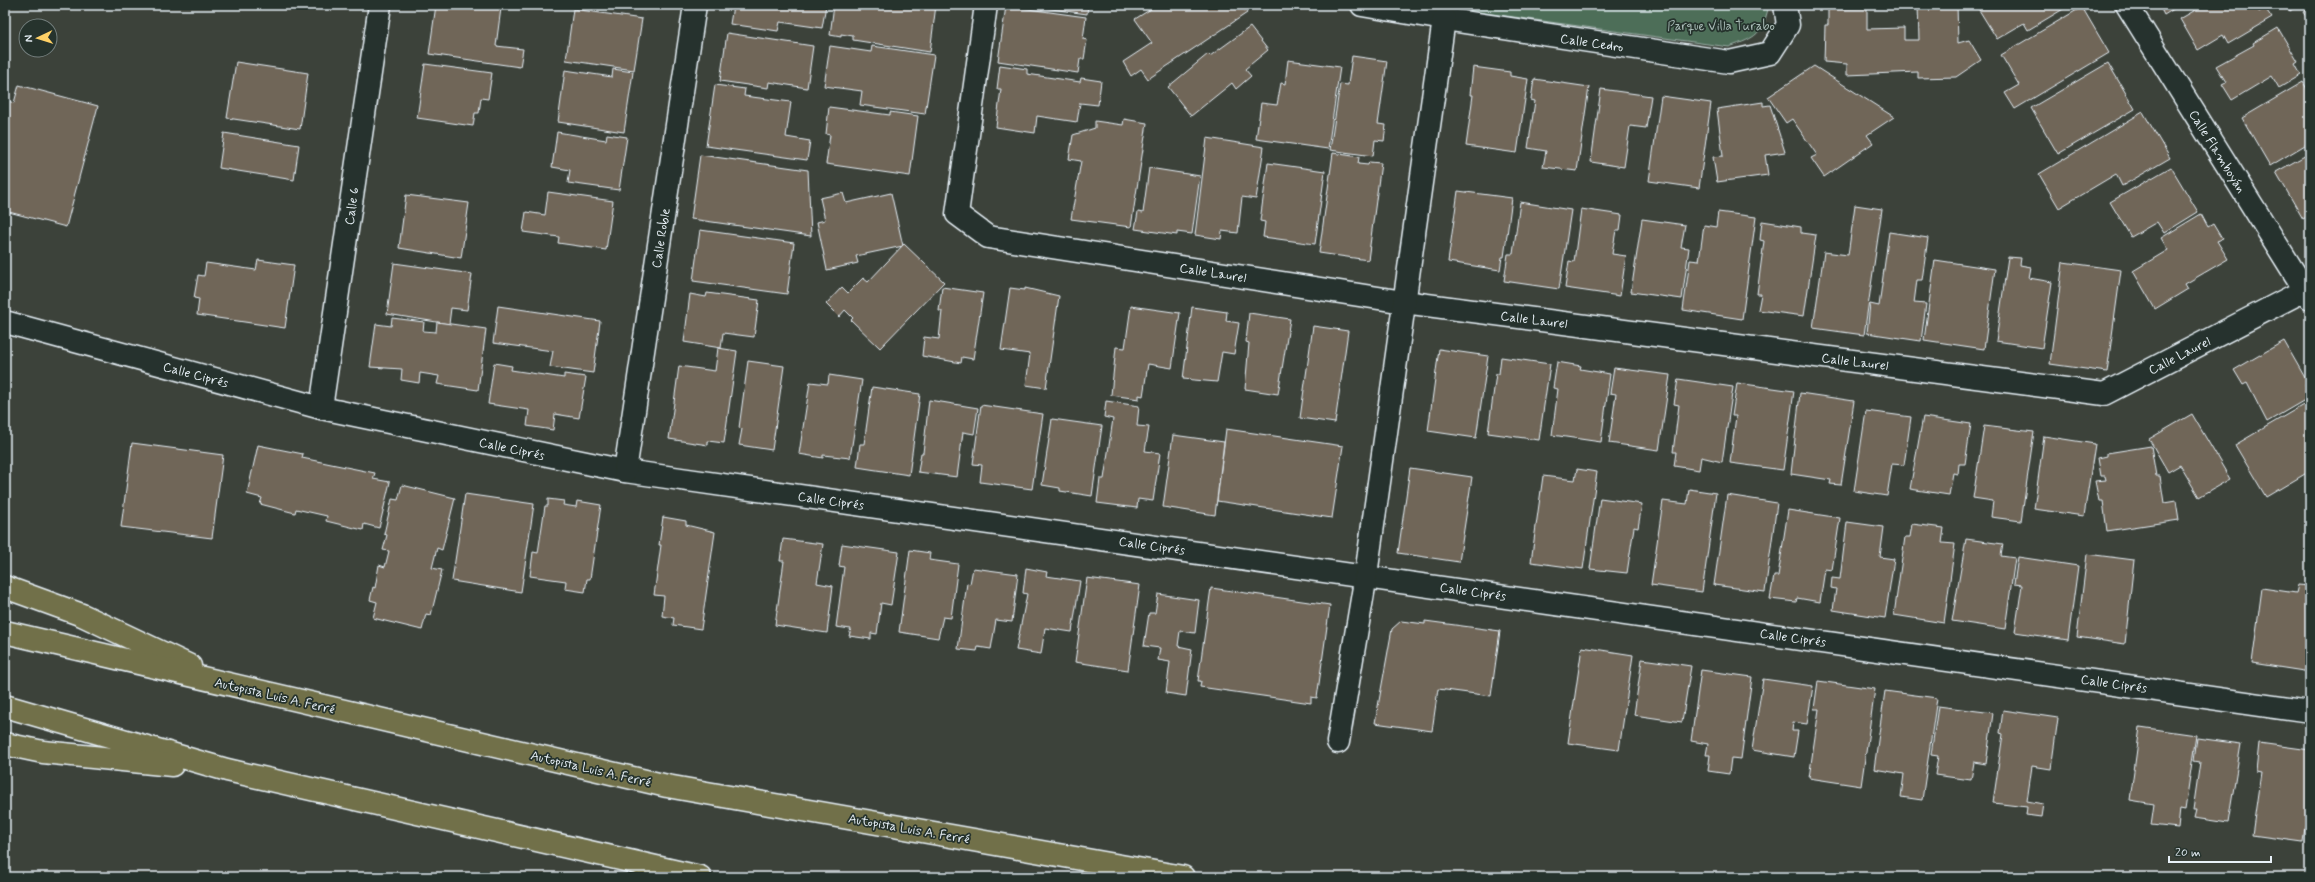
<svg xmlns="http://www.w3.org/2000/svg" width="2315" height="882" viewBox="0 0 2315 882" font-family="Mynerve,sans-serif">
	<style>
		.green { fill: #4e6e59; stroke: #9bb0a8 }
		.building { fill: #706659; stroke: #e8f1f8 }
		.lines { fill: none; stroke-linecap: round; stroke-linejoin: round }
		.minor-casing { stroke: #e8f1f8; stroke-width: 25 }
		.motorway-casing { stroke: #e8f1f8; stroke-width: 25 }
		.minor { stroke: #26332d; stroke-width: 22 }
		.motorway { stroke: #71704a; stroke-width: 22 }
		.labels { text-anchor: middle; stroke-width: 3.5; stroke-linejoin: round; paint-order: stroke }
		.park-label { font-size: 13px; fill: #aabdb8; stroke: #26332d }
		.street-label { font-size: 13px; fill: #e8f1f8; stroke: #26332d }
	</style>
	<rect width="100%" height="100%" fill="#3c423a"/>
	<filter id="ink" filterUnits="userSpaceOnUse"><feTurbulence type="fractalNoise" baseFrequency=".025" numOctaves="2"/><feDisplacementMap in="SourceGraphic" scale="8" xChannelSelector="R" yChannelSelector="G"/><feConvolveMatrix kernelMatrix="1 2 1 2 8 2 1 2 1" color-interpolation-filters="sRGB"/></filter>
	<g filter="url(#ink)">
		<path class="green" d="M1428,5H1769C1762,35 1757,37 1729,47Z"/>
		<g class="building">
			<path d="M436,5H481L501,8L496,46L523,49L520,67L429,54Z"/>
			<path d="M607,5H646L645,10Z"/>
			<path d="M727,5H826L822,28L780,22L778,31L730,24L733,6Z"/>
			<path d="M834,5H936L930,52L853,40V36L841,34V37L830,35Z"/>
			<path d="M1023,5H1088L1087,14Z"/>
			<path d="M1149,5H1241L1247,13L1148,79L1141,69L1131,76L1123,62L1152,43L1135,19L1151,9Z"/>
			<path d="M1918,5H1957L1958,43L1969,40L1981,60L1956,77L1918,78V72L1847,75V64L1824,62L1825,25H1828V9L1867,8V29L1904,28V40H1919Z"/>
			<path d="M1976,5H2070L2028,30L2024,23L1997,39Z"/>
			<path d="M2159,5H2180L2164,15Z"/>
			<path d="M2204,5H2255L2259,12L2265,8L2272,18L2228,44L2223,35L2198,50L2180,19Z"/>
			<path d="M2286,5H2299L2290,11Z"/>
			<path d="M1006,6L1086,17L1083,39L1087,40L1084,59H1080L1078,73L998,61Z"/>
			<path d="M2082,7L2109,53L2015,109L2005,93L2019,85L2001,55Z"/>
			<path d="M2310,8V23L2303,12Z"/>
			<path d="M573,9L642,19L634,70L566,60Z"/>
			<path d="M1250,27L1268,50L1245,69L1251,76L1236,89L1232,83L1191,116L1168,87L1208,54L1210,56Z"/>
			<path d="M2278,28L2298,62L2295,64L2301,75L2279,88L2272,76L2232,100L2222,84L2226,82L2216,66L2254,45L2253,43Z"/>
			<path d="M727,33L813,46L807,88L769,82L768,88L720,81Z"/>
			<path d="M830,46L871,52L872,46L934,55L925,114L860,105L862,91L824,86Z"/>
			<path d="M1352,56L1387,61L1378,124L1386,125L1384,141L1375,140L1373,156L1330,150L1340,84L1348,85Z"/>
			<path d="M1288,60L1340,67L1328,149L1256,139L1261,103L1277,105L1281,83L1285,84Z"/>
			<path d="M236,62L308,73L300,129L227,118Z"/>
			<path d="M2108,63L2135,109L2058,154L2031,108Z"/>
			<path d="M425,64L492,73L488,99L481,98L479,113H475L473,126L417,118Z"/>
			<path d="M1000,65L1027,69V74L1080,82L1081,78L1101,81L1098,105L1080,103L1077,122L1037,116L1035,133L996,127L1001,89H997Z"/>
			<path d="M1814,66L1894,117L1867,135L1873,143L1824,177L1811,158L1817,155L1792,119L1786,123L1768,97Z"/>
			<path d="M1473,67L1510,72V76L1528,79L1517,153L1466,146L1473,95H1470Z"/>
			<path d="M613,69L633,72L624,132L558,122L565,70L612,77Z"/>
			<path d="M1534,79L1589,87L1577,171L1543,167L1546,151L1528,148L1535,101L1531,100Z"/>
			<path d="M2303,82L2310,94V142L2270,166L2242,118Z"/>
			<path d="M19,85L98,106L66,227L5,211V100L14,103Z"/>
			<path d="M715,85L745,89L744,96L791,102L786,137L810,141L807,160L706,146Z"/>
			<path d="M1601,89L1651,96L1646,128L1630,126L1624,167L1591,162Z"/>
			<path d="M1661,96L1711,103L1699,188L1649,181Z"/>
			<path d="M1763,102V106L1770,105L1785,152L1765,155L1768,175L1717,182L1713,157L1723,156L1717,109Z"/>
			<path d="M829,107L890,115V112L918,116L910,176L826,164L830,135L826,134Z"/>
			<path d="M2143,112L2170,158L2122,186L2116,174L2059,208L2039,174Z"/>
			<path d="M1124,119L1147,123L1131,227L1071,219L1081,161L1069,159L1073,135L1095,128V121L1123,125Z"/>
			<path d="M557,132L606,140L607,134L627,137L619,190L568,183L570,170L552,167Z"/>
			<path d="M224,133L299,145L294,180L219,168Z"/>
			<path d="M1207,138L1264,147L1256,199L1242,197L1238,233L1222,231L1221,239L1195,235Z"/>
			<path d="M1333,153L1359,157L1358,164L1368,165L1369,162L1381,163L1368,260L1319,253Z"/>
			<path d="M2310,153V215L2303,219L2276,172Z"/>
			<path d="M700,155L808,170L811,236L691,219Z"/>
			<path d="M1268,163L1325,171L1315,244L1263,237L1265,222L1260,221Z"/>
			<path d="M2171,167L2198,212L2164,233L2157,222L2131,237L2110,202Z"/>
			<path d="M1149,168L1200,176L1192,234L1177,232V235L1135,229L1138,212L1143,213Z"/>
			<path d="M1458,191L1512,198L1504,257H1502L1500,270L1448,262Z"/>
			<path d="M548,192L613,201L606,250L558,243L559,237L523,232L526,212L545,215Z"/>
			<path d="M843,193L846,203L891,193L903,246L856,256L858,263L827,270L817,222L825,220L820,198Z"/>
			<path d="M406,195L469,203L461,258L399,248Z"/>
			<path d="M1520,202L1571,210L1559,289L1504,281L1508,254H1513Z"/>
			<path d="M1855,205L1882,209L1864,335L1813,328L1824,252L1848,255Z"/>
			<path d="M1581,209L1622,215L1620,230H1616L1612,254L1626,256L1620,296L1565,288L1569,261L1574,262Z"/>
			<path d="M1718,212L1756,217L1742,319L1683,310L1690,260L1699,261L1704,225L1716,227Z"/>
			<path d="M2201,214L2208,227L2213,224L2222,239L2217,241L2228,259L2185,284L2188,289L2155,309L2133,271L2168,250L2161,238Z"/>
			<path d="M1642,219L1685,225L1681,247L1689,248L1682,299L1631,292Z"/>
			<path d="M1762,221L1801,227V233L1816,235L1804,316L1758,310L1761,294H1757L1764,241L1760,240Z"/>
			<path d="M700,230L794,243L787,294L693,281Z"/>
			<path d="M1889,232L1928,238L1922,280H1917L1914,303L1926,304L1921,341L1867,333L1870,304L1879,306Z"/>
			<path d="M904,244L944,282L880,348L851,320L853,318L845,310L839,317L826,304L842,287L848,293L863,278L868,282Z"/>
			<path d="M2008,257L2021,258L2020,265L2031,267L2029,278L2052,282L2042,348L1996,341Z"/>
			<path d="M258,260L294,265L285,328L197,315L199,299L194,298L198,275L204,276L206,263L256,270Z"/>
			<path d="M1935,260L1995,269L1984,349L1924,340Z"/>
			<path d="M2063,262L2121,270L2107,372L2050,364Z"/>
			<path d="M394,263L472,274L467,310L451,308L449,324L387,314Z"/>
			<path d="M942,287L983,293L973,359L962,357L961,363L922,356L924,337L939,339L942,311H939Z"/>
			<path d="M1010,288L1025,290V288L1059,296L1046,388L1026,385L1030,354L1001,350Z"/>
			<path d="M707,293L759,300L754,337L723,333L721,348L684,342L690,294L706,297Z"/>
			<path d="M498,306L600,321L593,373L550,367L553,351L493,343Z"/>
			<path d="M1131,306L1180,313L1172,368L1148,364L1143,396L1139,395V399L1111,395L1116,347L1125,348Z"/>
			<path d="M1192,307L1227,312L1226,321L1239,323L1234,354L1222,352L1217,382L1183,379Z"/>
			<path d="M1249,313L1290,319L1278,394L1245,389L1249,343L1246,342Z"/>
			<path d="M392,318L424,322L423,331L436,332L437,322L486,329L478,390L437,384L439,376L420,373L419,383L401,380L402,369L370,367L376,324L391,326Z"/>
			<path d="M1313,326L1348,331L1335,423L1300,418Z"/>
			<path d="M2284,341L2308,383L2305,385L2310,397L2267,422L2247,383L2243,385L2234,370Z"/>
			<path d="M718,348L737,351L724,443L708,441V445L669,439L679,366L715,371Z"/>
			<path d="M1439,349L1488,356L1476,438L1428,431Z"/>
			<path d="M1501,357L1550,364L1539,440L1488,433L1496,374H1499Z"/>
			<path d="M748,361L784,366L772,450L739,445L742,429L739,428Z"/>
			<path d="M1557,362L1581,366L1580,369L1610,374L1601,442L1552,435L1558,389L1553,388Z"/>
			<path d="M494,363L512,366L511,370L564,378V374L586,377L579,418L555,414L553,430L527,426L529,410L488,404Z"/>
			<path d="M1614,368L1670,375L1659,450L1609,443L1616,394L1610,393Z"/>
			<path d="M829,375L862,380L850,458L823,455V458L799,454L810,382L828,384Z"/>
			<path d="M1678,379L1733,387L1722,462L1701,457L1699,470L1674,466L1676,452H1673L1679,405L1674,404Z"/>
			<path d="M1737,383L1794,391L1783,470L1730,463L1736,416H1732Z"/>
			<path d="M872,387L920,394L909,475L857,467L860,444H864Z"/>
			<path d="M1800,393L1854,401L1841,485L1830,484L1831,480L1791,474Z"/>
			<path d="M929,400L978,408L974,434L963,432L957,477L918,472L921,453H923Z"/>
			<path d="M1106,401L1139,406L1137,426L1149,427L1145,451L1160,453L1153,501L1138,499L1137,508L1097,503L1100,479H1104L1113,419L1104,417Z"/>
			<path d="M2310,401V471L2266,497L2235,445Z"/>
			<path d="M981,405L1043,414L1032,489L980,482L982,465L973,464Z"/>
			<path d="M1866,411L1911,417L1904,465L1892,464L1887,496L1854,491Z"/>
			<path d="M2192,414L2230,479L2199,497L2180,465L2168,472L2149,439Z"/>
			<path d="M1923,417L1971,424L1965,464H1959L1958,474L1953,473L1949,495L1910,489Z"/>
			<path d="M1052,419L1102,426L1092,496L1060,491V488L1042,485Z"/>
			<path d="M1984,426L2034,432L2021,521L1991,517L1993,501L1973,498Z"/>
			<path d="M1226,429L1343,446L1332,518L1217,501Z"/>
			<path d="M1173,435L1224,442L1215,515L1163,507Z"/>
			<path d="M2044,436L2095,444L2084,516L2034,509Z"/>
			<path d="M132,443L223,455L212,538L121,527Z"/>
			<path d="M258,445L303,454L302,458L375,473L373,479L390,482L379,528L364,524L363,530L326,521L327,516L296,509L295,513L260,504L262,498L247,494Z"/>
			<path d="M2151,446L2156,476H2160L2164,503L2176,501L2179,520L2107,531L2103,501H2099L2095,481L2106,480L2105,476H2101L2098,458L2107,456V453Z"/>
			<path d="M1410,468L1472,477L1459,562L1398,553Z"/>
			<path d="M1577,469L1597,472L1583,569L1531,562L1543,476L1575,480Z"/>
			<path d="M402,485L455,498L442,550L437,548L432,568L442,570L431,615L426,614L422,630L373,618L377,602L370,600L373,587L375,588L379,565L385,567L389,551L383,550L387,535L384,534L392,499L398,500Z"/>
			<path d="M1689,489L1716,493L1702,592L1651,585L1663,501L1687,504Z"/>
			<path d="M465,494L534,504L521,592L452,581Z"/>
			<path d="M1727,495L1777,503L1765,592L1714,585Z"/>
			<path d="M1600,498L1642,504L1638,528L1634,527L1627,573L1590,569Z"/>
			<path d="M548,499L564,501L563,505L576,507L577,501L601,505L590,579H587L585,592L565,589L566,581L530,576L533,552L538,553L545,506H548Z"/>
			<path d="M1788,510L1840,518L1832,570L1825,569L1820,602L1797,598L1796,602L1770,599L1774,576H1778Z"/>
			<path d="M663,517L686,521V525L715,532L701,629L673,625L674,618L662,616L664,596L654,595L661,545H659Z"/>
			<path d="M1847,522L1884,527L1880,557L1894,559L1885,618L1833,610L1836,589L1831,588L1832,578L1840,579Z"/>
			<path d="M1912,524L1944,528L1942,543L1955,544L1944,623L1894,615L1905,537H1910Z"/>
			<path d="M783,539L823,544L817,583L833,586L827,633L775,625L784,561H780Z"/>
			<path d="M1966,539L2003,544L2001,556L2015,558L2005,629L1952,621Z"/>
			<path d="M842,544L899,552L891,605L881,603L877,634L871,633V639L849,636L851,629L836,627L844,567L839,566Z"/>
			<path d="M910,550L930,553L929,560L958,564L951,618L943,617L938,638L899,632Z"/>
			<path d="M2087,554L2134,560L2125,644L2077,637Z"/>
			<path d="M2018,557L2078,566L2068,640L2015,632L2022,585L2014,584Z"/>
			<path d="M973,568L1018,574L1012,622L996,620L991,649L978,647L977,651L958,649L967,583L970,584Z"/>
			<path d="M1026,568L1047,572L1046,576L1080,581L1072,632L1045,628L1041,654L1016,650L1027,594L1023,593Z"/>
			<path d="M1087,578L1140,585L1128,670L1075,662Z"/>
			<path d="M2298,585L2310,586V672L2252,663L2262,588L2296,593Z"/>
			<path d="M1211,588L1330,605L1317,698L1311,697V703L1200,687L1201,681H1198Z"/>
			<path d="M1158,594L1199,600L1195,633L1180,631L1178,646L1192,649L1186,696L1166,693L1170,662L1158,660L1160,648L1144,646L1149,613H1155Z"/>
			<path d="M1401,621L1425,624V621L1500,631L1491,696L1438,689L1432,731L1375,723L1392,629Z"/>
			<path d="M1582,647L1633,655L1619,750L1568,743Z"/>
			<path d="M1642,659L1691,666L1682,722L1634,715Z"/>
			<path d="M1701,670L1752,677L1741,759L1731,758L1729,774L1708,771L1710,755H1706L1708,744L1691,741Z"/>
			<path d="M1763,679L1813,686L1807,724L1793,722L1792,731H1798L1794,757L1752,750Z"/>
			<path d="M1818,681L1875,689L1861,786L1809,778L1819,709H1814Z"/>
			<path d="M1885,691L1937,698L1922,800L1901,797L1904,774L1874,769Z"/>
			<path d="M1938,706L1993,713L1986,764L1974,762L1971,780L1935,775L1938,756L1931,755Z"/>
			<path d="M2003,710L2058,718L2051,769L2032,766L2027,801L2043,804L2041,817L2026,815L2027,807L1993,803L2003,734L2000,733Z"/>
			<path d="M2140,727L2196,735L2185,810L2180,809L2178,828L2151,825L2154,804L2130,800Z"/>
			<path d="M2197,738L2241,744L2228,823L2194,818L2196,810H2193L2200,762L2194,761Z"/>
			<path d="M2259,743L2310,750V792L2303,842L2252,835L2261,772L2256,771Z"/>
		</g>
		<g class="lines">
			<defs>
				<g id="minor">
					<path d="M986,5L957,214L988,237L1404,302L2104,394L2305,290"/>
					<path d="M1362,5L1444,19L1729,62L1770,53L1788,25L1785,5"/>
					<path d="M2127,5L2310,298"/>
					<path d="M5,322L321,408L625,471L2310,712"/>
					<path d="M321,408L380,5"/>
					<path d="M625,471L695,5"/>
					<path d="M1338,742L1366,575L1444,19"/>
				</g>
				<g id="motorway">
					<path d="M5,587L82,615L190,666"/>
					<path d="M5,632L667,786L1183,877"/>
					<path d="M5,706L227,770L700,877"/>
					<path d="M5,744L43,752L172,765"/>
				</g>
			</defs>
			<use href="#minor" class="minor-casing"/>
			<use href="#motorway" class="motorway-casing"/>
			<use href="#minor" class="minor"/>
			<use href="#motorway" class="motorway"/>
		</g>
	</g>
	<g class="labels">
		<g class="park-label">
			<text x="1721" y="30">Parque Villa Turabo</text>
		</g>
		<g class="street-label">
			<text transform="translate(1592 42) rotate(8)" y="5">Calle Cedro</text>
			<text transform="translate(2218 151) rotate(58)" y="5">Calle Flamboyán</text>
			<text transform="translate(351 206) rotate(-82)" y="5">Calle 6</text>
			<text transform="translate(660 238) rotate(-81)" y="5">Calle Roble</text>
			<text transform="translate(1213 272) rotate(9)" y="5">Calle Laurel</text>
			<text transform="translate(1534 319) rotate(7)" y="5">Calle Laurel</text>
			<text transform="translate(2179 355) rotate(-27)" y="5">Calle Laurel</text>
			<text transform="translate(1855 361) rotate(7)" y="5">Calle Laurel</text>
			<text transform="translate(196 374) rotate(15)" y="5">Calle Ciprés</text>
			<text transform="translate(512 448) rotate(12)" y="5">Calle Ciprés</text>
			<text transform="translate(831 500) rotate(8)" y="5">Calle Ciprés</text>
			<text transform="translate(1152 545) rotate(8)" y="5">Calle Ciprés</text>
			<text transform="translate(1473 591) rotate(8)" y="5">Calle Ciprés</text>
			<text transform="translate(1793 637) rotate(8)" y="5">Calle Ciprés</text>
			<text transform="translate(2114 683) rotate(8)" y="5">Calle Ciprés</text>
			<text transform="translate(275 695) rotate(13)" y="5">Autopista Luis A. Ferré</text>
			<text transform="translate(591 768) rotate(13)" y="5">Autopista Luis A. Ferré</text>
			<text transform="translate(909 828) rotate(10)" y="5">Autopista Luis A. Ferré</text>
		</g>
	</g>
	<rect width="2315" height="882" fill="none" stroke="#26332d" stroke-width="20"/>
	<rect x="10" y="10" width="2295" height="862" fill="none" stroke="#e8f1f8" stroke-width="1.5" filter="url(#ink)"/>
	<g transform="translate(38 38) rotate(266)"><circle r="19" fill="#26332d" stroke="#747f7e"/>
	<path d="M0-3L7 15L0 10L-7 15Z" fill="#ffd166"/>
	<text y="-6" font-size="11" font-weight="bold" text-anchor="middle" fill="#e8f1f8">N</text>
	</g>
	<path d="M2169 856v6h102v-6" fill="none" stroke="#e8f1f8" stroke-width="2"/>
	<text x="2175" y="856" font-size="12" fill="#e8f1f8" stroke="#26332d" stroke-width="3" paint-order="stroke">20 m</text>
</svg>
